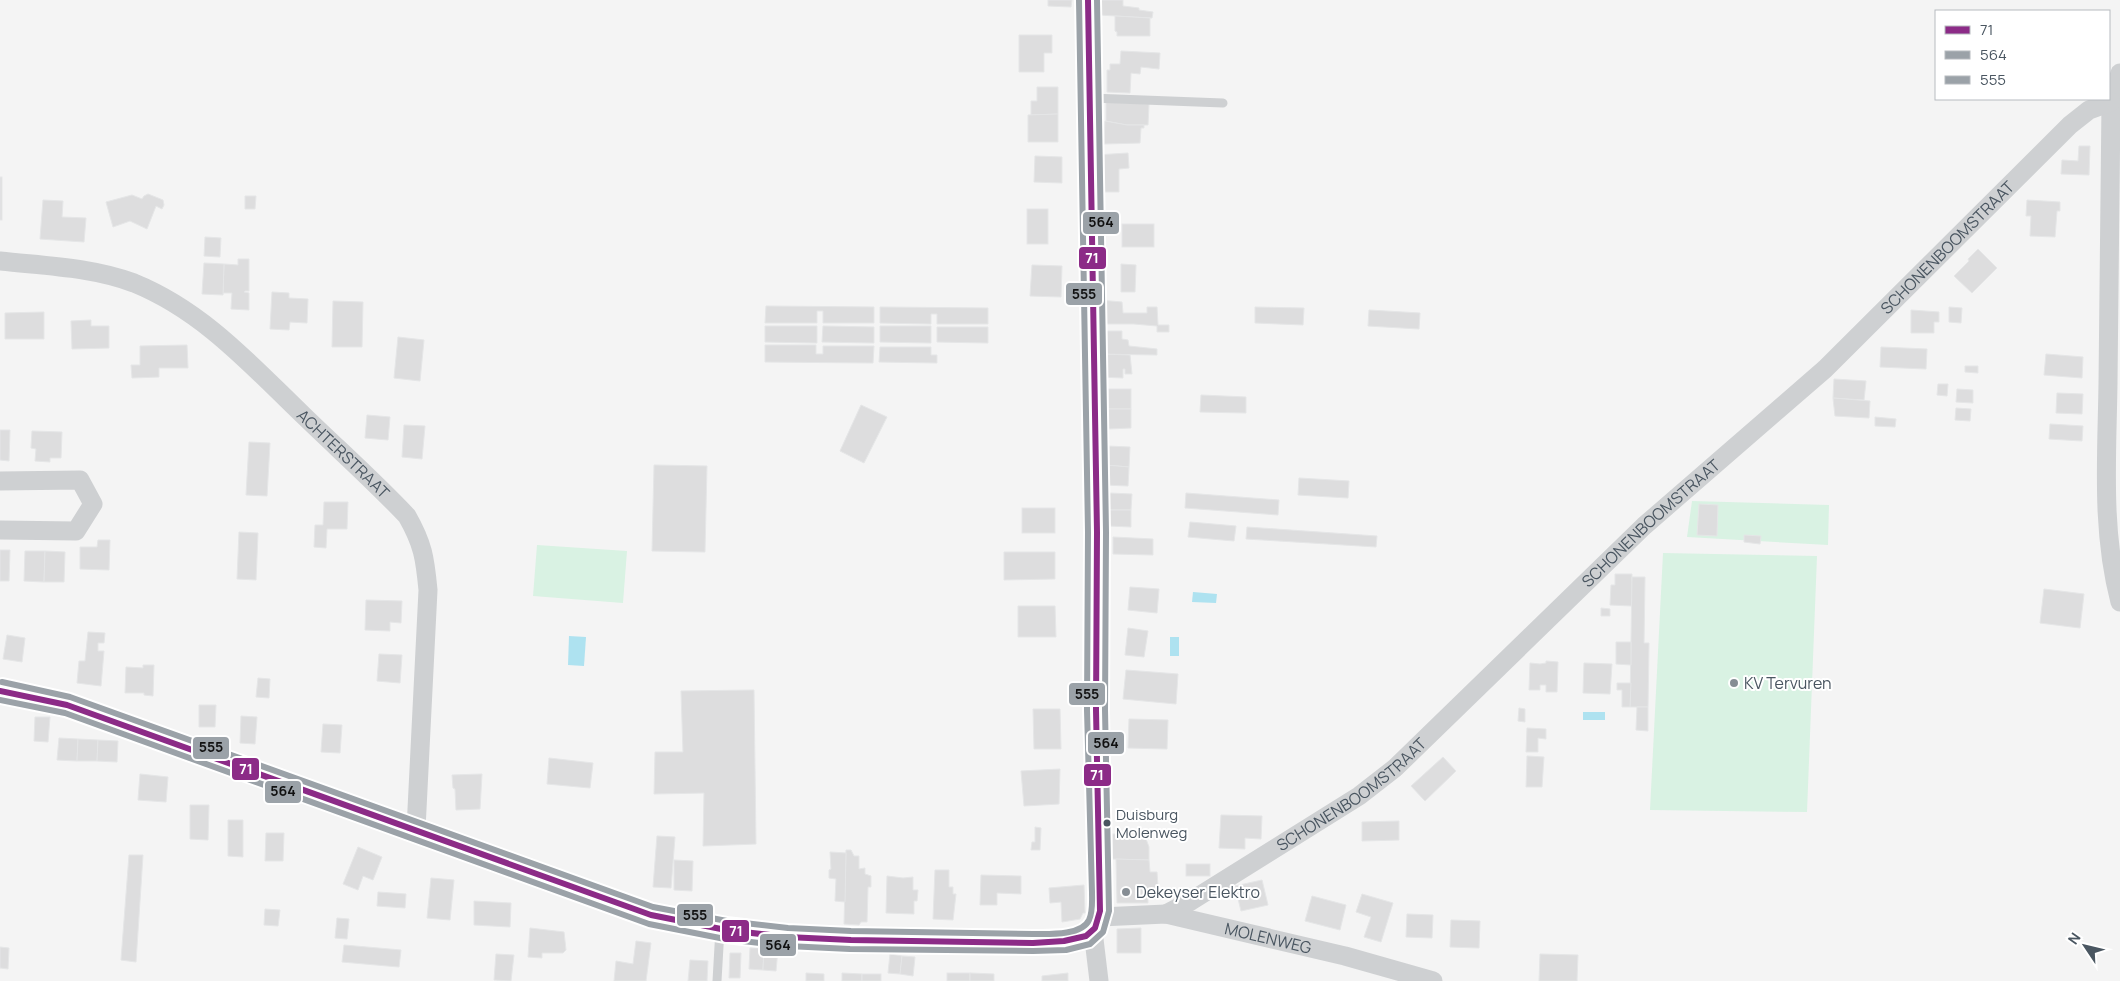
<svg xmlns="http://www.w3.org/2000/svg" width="2120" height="981" viewBox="0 0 2120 981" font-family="Manrope,sans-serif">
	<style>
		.green { fill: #d9f2e3 }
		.water { fill: #aee2f0 }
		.building { fill: #ddddde; stroke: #e5e6e7 }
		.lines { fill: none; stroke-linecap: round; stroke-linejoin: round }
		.service { stroke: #ced0d2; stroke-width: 9 }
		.minor { stroke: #ced0d2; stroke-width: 19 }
		.tertiary { stroke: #ced0d2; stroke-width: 22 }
		.bus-1-casing { stroke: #fff; stroke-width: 10 }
		.bus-2-casing { stroke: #fff; stroke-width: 10 }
		.bus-3-casing { stroke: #fff; stroke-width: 10 }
		.bus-1 { stroke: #8c2b87; stroke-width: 6 }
		.bus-2 { stroke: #9ba2a8; stroke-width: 6 }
		.bus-3 { stroke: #9ba2a8; stroke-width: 6 }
		.poi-dot { fill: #868d94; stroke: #fff; stroke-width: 2 }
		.bus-dot { fill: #4a5661; stroke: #fff; stroke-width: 2 }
		.labels { text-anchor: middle; stroke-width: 4; stroke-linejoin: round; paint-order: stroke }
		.bus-label { font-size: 15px; fill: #4a5661; stroke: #fff; text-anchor: start }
		.street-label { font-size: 16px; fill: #4a5661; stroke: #fff }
		.poi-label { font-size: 16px; fill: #4a5661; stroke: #fff; text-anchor: start }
		.line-badge { stroke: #fff; stroke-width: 2 }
		.badge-label { font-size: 14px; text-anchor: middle; font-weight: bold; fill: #fff }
		.pale-badge-label { font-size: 14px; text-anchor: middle; font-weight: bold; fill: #111 }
	</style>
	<rect width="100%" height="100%" fill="#f4f4f4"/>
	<g class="green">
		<path d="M1692,501L1829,505L1828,545L1687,537Z"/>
		<path d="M537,545L627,551L623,603L533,596Z"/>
		<path d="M1663,553L1817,556L1807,812L1650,810Z"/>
	</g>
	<g class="water">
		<path d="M1193,592L1217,594L1216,603L1192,602Z"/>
		<path d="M569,636L586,637L584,666L568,665Z"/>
		<rect x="1170" y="637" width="9" height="19"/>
		<rect x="1583" y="712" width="22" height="8"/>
	</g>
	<g class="building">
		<path d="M1048,0H1072L1071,7L1048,6Z"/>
		<path d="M1100,0H1123V6L1139,8V10L1153,12L1152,18L1099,15Z"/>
		<path d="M1115,16L1150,18V36H1117V32L1115,31Z"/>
		<path d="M1019,35H1052V53H1044V72H1019Z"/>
		<path d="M1121,51L1160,53L1159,69L1141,67L1140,74L1131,73L1130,93L1107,92V70H1110V64H1120Z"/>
		<path d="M1037,87H1058V114L1031,115V101H1037Z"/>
		<path d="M1106,102L1149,104L1148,125H1127L1106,121Z"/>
		<path d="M1058,114V142H1028V115Z"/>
		<path d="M1105,121L1127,125H1144V128H1141L1140,143L1104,144Z"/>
		<path d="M2079,146H2090L2089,175L2061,174L2062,160L2078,161Z"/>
		<path d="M1128,153L1129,168L1119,169V192H1103V179H1099L1096,155Z"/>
		<path d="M1035,156L1062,157V183L1034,182Z"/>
		<rect x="0" y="177" width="2" height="43"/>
		<path d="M148,194L163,200L164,205L162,209L156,206L147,229L130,221L113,227L106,202L132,195L142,199L144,196Z"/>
		<path d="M245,196H256L255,209H245Z"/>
		<path d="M43,200L63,201L62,217L86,218L84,242L40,239Z"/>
		<path d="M2027,200L2060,202V211H2057L2055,237L2030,236L2031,216H2026Z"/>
		<rect x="1027" y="209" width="21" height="35"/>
		<rect x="1122" y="224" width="32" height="23"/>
		<path d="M205,237L221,238L220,257L204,256Z"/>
		<path d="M1978,249L1997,268L1972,293L1954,276L1969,261L1968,259Z"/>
		<path d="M238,259H249V291H245L244,292L249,293V310L231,309L232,293H223L224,264L238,265Z"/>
		<path d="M204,263L224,264L223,295L202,294Z"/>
		<path d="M1121,264L1136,265L1135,292H1121Z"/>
		<path d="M1032,265L1062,266L1061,297L1030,296Z"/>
		<path d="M272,292L289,293V298L308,299L307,323L290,322L289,330L270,329Z"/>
		<path d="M1099,300L1122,302L1123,313H1147V307H1157L1158,325H1169V332H1157V326L1134,324H1100Z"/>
		<path d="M333,301L363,302L362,347H332Z"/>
		<path d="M766,306L874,307V323H823V311H817V323H765Z"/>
		<path d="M880,307L988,308V324H937V314H931V324L880,323Z"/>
		<path d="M1255,307L1304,308L1303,325L1255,323Z"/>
		<path d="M1949,307L1962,308L1961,323L1949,322Z"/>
		<path d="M1369,310L1420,313L1419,329L1368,326Z"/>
		<path d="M1911,310L1939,312V322H1934V333H1911Z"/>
		<path d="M44,312V339H5V313Z"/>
		<path d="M91,320V326H109V348L72,349L71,321Z"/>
		<path d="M765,326H817V343L765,342Z"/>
		<path d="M823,326L874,327V343L822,342Z"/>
		<path d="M880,326H931V343L880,342Z"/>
		<path d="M937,327H988V343L937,342Z"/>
		<path d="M1098,331H1122V339L1128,340L1129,346L1157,349V355L1099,354Z"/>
		<path d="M398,337L424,340L420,381L394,378Z"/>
		<path d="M187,345L188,368H159V377L132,378L131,365H140V346Z"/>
		<path d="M765,345H816V354H823V346H874L873,363L765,362Z"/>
		<path d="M880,347H931V355H937V363L879,362Z"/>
		<path d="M1881,347L1927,349L1926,369L1880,367Z"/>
		<path d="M1099,354L1130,355L1132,374H1125V369H1123V378L1100,377Z"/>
		<path d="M2046,354L2083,357L2082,378L2044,375Z"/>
		<path d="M1965,366H1978V373L1965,372Z"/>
		<path d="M1834,379L1866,381L1864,400L1833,398Z"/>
		<path d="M1938,384H1948L1947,396L1937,395Z"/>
		<rect x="1108" y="389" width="23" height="20"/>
		<path d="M1957,389L1973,390V403L1956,402Z"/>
		<path d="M2057,393L2083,394L2082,414L2056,413Z"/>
		<path d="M1201,395L1246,397V413L1200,412Z"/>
		<path d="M1833,398L1870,401L1869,418L1835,416Z"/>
		<path d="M861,405L887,417L864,463L840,451Z"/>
		<path d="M1956,408L1971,409L1970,421L1955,420Z"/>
		<path d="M1108,409H1131V428L1108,429Z"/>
		<path d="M367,415L390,417L388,440L365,438Z"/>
		<path d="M1875,417L1896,419L1895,427L1875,426Z"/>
		<path d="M2050,424L2083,426L2082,441L2049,439Z"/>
		<path d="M404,425L425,426L422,459L402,457Z"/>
		<path d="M0,430H10L9,461L0,460Z"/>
		<path d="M32,431L62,432L61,458H50V462L35,461L36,449L31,448Z"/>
		<path d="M249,442L270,443L267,496L246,495Z"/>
		<path d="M1107,446L1130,447L1129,467L1106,465Z"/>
		<path d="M654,465L707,466L705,552L652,551Z"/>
		<path d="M1106,465L1129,467L1128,486L1105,485Z"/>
		<path d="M1299,478L1349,481L1348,498L1298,495Z"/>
		<path d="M1109,493L1132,494L1131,510H1109Z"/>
		<path d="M1186,493L1279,500L1278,515L1185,508Z"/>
		<path d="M324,502H348L347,529H327L326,548L314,547L315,525H323Z"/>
		<path d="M1699,504L1718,505L1717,536L1697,535Z"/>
		<rect x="1022" y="508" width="33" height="25"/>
		<path d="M1109,510H1131V527L1109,526Z"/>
		<path d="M1190,522L1236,526L1234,541L1188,537Z"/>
		<path d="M1247,527L1377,536L1376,547L1246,539Z"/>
		<path d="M239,532L258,533L256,580L237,579Z"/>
		<path d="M1744,535L1761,536L1760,544L1744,542Z"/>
		<path d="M1113,537L1153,539V555L1113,554Z"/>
		<path d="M98,540H110L109,570L80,569V547H97Z"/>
		<path d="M0,550H10L9,581H0Z"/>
		<path d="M25,551H45L44,582L24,581Z"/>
		<path d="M45,551L65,552L64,582H44Z"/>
		<path d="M1004,552H1055V579L1004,580Z"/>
		<path d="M1615,574H1632V606L1610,605L1611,585H1615Z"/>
		<path d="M1632,577H1645L1644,643H1649L1648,707H1630Z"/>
		<path d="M1130,587L1159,589L1157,613L1128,610Z"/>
		<path d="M2044,589L2084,594L2080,628L2040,623Z"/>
		<path d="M366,600L402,601L401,623L390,622V631L365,630Z"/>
		<path d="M1018,606H1055L1056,637H1018Z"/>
		<path d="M1601,608L1610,609V616H1601Z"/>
		<path d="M1128,628L1148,631L1144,657L1125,655Z"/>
		<path d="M88,632L105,633L104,643H98V651H104L101,686L77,683L79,661H85Z"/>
		<path d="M7,635L25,638L22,662L3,659Z"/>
		<path d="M1616,642H1631V665L1616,664Z"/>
		<path d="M379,654L402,655L400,683L377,681Z"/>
		<path d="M1546,661L1558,662L1557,692H1546V685H1540V690H1529L1530,663L1540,664L1546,663Z"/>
		<path d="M1584,663L1612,664L1610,694L1583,693Z"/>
		<path d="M143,665H154L153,696L144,695V693H125L126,667L143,668Z"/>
		<path d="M1126,670L1178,674L1176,704L1123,699Z"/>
		<path d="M258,678L270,679L269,698L256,697Z"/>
		<path d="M1617,683H1631L1630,707H1622V690H1617Z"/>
		<path d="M754,690L756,844L703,846L704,793L654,794L655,752H683L681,691Z"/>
		<path d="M199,705H216L215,727H199Z"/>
		<path d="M1637,707H1648V731L1636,730Z"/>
		<path d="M1519,708L1525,709V722L1518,721Z"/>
		<path d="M1033,709H1060L1061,749H1034Z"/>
		<path d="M241,716L257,717L255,744L240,743Z"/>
		<path d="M35,717H50L48,742L34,741Z"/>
		<path d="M1129,719L1168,720L1167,749L1128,748Z"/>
		<path d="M323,724L342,725L340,753L321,752Z"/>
		<path d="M1527,728L1546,729V739L1538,738V752H1526Z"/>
		<path d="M59,738L78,739L77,761L57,760Z"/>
		<path d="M78,739L98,740L97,761H77Z"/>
		<path d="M98,740L118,741L117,762L97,761Z"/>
		<path d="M1527,756L1544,757L1542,787H1526Z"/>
		<path d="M1443,757L1456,771L1425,801L1411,786Z"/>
		<path d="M549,758L593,763L590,788L547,784Z"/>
		<path d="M1060,769L1059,804L1024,806L1021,771Z"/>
		<path d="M140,774L168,777L166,802L138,800Z"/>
		<path d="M482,774L480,809L456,810L455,789L453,788L452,775Z"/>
		<path d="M190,805H209L208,840L190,839Z"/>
		<path d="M1221,815L1262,816L1261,839L1245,838V849L1219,848Z"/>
		<path d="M228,820H243V857L228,856Z"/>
		<path d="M1399,821V840L1362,841V822Z"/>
		<path d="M1035,827L1041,828L1040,850H1031L1032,842H1035Z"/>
		<path d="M266,833H284L283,861H265Z"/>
		<path d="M1112,834H1132V839H1146L1149,847V860L1112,859Z"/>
		<path d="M657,836L675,837L671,888L653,887Z"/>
		<path d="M358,847L382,857L373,880L363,876L358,890L343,884Z"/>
		<path d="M846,850H851L854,856H859V869L865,868V874L871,876V887H868L867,922H861L859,925L844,924Z"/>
		<path d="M830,852L846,853L845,902L835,901L836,879L829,878V870L831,869Z"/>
		<path d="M129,855H143L136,962L121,960Z"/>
		<path d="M1116,859L1149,860L1150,872H1157L1158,887L1153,888L1154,896L1148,897V903H1117Z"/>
		<path d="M674,860L693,861L692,891L674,890Z"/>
		<rect x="1186" y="864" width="24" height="12"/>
		<path d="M935,870H949V887H953V894H956L953,920L933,919Z"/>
		<path d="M981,875L1021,876V894L997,893V905H980Z"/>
		<path d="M887,876L903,878L913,877V890H918L917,901H914V914L886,913Z"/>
		<path d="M431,878L454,880L450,920L427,918Z"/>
		<path d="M1262,880L1268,905L1241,911L1235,886Z"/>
		<path d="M1084,885L1085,913H1083L1080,919L1062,922L1061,902L1050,903L1049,888Z"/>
		<path d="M378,892L406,894L405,908L377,906Z"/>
		<path d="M1362,894L1393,903L1381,942L1364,937L1371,917L1356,912Z"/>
		<path d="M1312,896L1346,905L1340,930L1305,921Z"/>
		<path d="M474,901L511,903L510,927L474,925Z"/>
		<path d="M265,909L280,910L278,926L264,925Z"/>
		<path d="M1407,914L1433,915L1432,938L1406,937Z"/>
		<path d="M337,918L349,919L347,939L335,938Z"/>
		<path d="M1451,920L1480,921L1479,948L1450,947Z"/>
		<path d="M530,928L564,932L566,950L563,953H542V958L528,957Z"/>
		<path d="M1141,928V953H1117V929Z"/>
		<path d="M636,941L651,943L646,981H614L616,961L633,964Z"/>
		<path d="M344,945L401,950L399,967L342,962Z"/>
		<path d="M0,947L9,948L8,969L0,968Z"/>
		<path d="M750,948H764L763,970L749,969Z"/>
		<path d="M764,948L778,949L776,971L763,970Z"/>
		<path d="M730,953H741L740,978H729Z"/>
		<path d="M496,954L514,955L511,981L494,980Z"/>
		<path d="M890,954L902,956L900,974L888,973Z"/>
		<path d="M1540,954L1578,955L1577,981H1539Z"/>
		<path d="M902,956L915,957L913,976L900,974Z"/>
		<path d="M690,960L708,961L707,981H688Z"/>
		<path d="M806,973L824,974V981H806Z"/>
		<path d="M842,973L862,974V981H842Z"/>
		<rect x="947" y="973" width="23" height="8"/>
		<path d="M970,973L994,974V981H970Z"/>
		<path d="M1068,973V981H1042V976Z"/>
		<rect x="862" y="974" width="19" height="7"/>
	</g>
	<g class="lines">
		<g class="service">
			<path d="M1091,98L1223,103"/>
			<path d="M717,981L720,929"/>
		</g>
		<g class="minor">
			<path d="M2120,73L2111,102C2110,195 2109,289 2108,383C2107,457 2101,530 2120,602"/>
			<path id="s1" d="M0,261C45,266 91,267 134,283C203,311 251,365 303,415C338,449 374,481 407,516C423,544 425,558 428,590L416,829"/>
			<path d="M0,481L80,480L93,504L76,531L0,530"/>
			<path id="s2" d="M1166,914L1191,901L1359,796L1395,768L1644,526L1825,369L2070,125L2089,110L2111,102"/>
			<path id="s3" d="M1100,917L1166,914L1345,956L1433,981"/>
			<path d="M1093,931L1099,981"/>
		</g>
		<path class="tertiary" d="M0,691L67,705L651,915C676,920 701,926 726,930C806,943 895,940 976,942C1000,942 1067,946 1086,936C1103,927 1100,908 1101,892L1096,710L1097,532L1088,0"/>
		<defs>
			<path id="bus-1" d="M0,691L67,705L651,915L726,930L787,937L851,940L1033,943L1064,941L1086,936L1095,928L1100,911L1096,710L1097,532L1088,0"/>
			<path id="bus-2" d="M0,700L65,713L649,924L725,939L787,946L850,949L1033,951L1066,950L1090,944L1103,932L1109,911L1105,710L1106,532L1097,0"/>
			<path id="bus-3" d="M2,682L70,697L653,907L727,921L788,928L851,931L1033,934C1047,934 1082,936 1089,920C1093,912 1092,901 1092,892L1087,710L1088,532L1079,0"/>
		</defs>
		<use href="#bus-1" class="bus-1-casing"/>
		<use href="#bus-2" class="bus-2-casing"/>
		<use href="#bus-3" class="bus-3-casing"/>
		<use href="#bus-1" class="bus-1"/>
		<use href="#bus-2" class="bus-2"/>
		<use href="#bus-3" class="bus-3"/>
	</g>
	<g class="poi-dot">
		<circle cx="1734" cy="683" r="5"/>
		<circle cx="1126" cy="892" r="5"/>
	</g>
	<circle class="bus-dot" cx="1107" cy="823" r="4.5"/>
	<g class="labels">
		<g class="bus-label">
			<text x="1116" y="820">Duisburg<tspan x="1116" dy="18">Molenweg</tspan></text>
		</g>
		<g class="street-label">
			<text dy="6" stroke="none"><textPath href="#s2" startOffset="1031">SCHONENBOOMSTRAAT</textPath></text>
			<text dy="6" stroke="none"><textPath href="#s1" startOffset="408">ACHTERSTRAAT</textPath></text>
			<text dy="6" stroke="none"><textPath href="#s2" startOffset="626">SCHONENBOOMSTRAAT</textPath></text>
			<text dy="6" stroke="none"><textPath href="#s2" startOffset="221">SCHONENBOOMSTRAAT</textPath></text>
			<text dy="6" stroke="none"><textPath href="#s3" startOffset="171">MOLENWEG</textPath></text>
		</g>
		<g class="poi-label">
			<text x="1744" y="689">KV Tervuren</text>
			<text x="1136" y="898">Dekeyser Elektro</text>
		</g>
	</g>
	<g class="line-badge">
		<rect x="1082" y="211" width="38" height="24" rx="5" fill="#9ba2a8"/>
		<rect x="1078" y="246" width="29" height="24" rx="5" fill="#8c2b87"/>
		<rect x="1065" y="282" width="38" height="24" rx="5" fill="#9ba2a8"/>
		<rect x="1068" y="682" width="38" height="24" rx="5" fill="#9ba2a8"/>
		<rect x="1087" y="731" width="38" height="24" rx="5" fill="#9ba2a8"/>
		<rect x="192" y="736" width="38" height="24" rx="5" fill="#9ba2a8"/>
		<rect x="231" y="757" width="29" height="24" rx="5" fill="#8c2b87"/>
		<rect x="1083" y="763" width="29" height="24" rx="5" fill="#8c2b87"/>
		<rect x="264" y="780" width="38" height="24" rx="5" fill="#9ba2a8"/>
		<rect x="676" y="903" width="38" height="24" rx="5" fill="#9ba2a8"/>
		<rect x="721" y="919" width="29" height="24" rx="5" fill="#8c2b87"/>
		<rect x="759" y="933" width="38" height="24" rx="5" fill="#9ba2a8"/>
	</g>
	<g class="badge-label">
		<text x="1092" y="263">71</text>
		<text x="246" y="774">71</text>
		<text x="1097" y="780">71</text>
		<text x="736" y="936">71</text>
	</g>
	<g class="pale-badge-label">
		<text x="1101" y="227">564</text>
		<text x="1084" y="299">555</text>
		<text x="1087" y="699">555</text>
		<text x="1106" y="748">564</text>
		<text x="211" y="752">555</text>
		<text x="283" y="796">564</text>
		<text x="695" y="920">555</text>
		<text x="778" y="950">564</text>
	</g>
	<rect x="1935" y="10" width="175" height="90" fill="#ffffff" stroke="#b7bbc0"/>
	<rect x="1945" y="26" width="25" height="8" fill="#8c2b87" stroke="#b7bbc0"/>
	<text x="1980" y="35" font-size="15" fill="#4a5661">71</text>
	<rect x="1945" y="51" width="25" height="8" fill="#9ba2a8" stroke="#b7bbc0"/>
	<text x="1980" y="60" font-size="15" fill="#4a5661">564</text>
	<rect x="1945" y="76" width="25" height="8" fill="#9ba2a8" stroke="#b7bbc0"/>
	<text x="1980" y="85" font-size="15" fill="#4a5661">555</text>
	<g transform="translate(2085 946) rotate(305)" stroke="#ffffff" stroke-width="4" paint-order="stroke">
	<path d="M0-4L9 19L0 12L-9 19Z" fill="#4a5661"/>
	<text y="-8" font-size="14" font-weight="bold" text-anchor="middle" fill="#4a5661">N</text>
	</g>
</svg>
